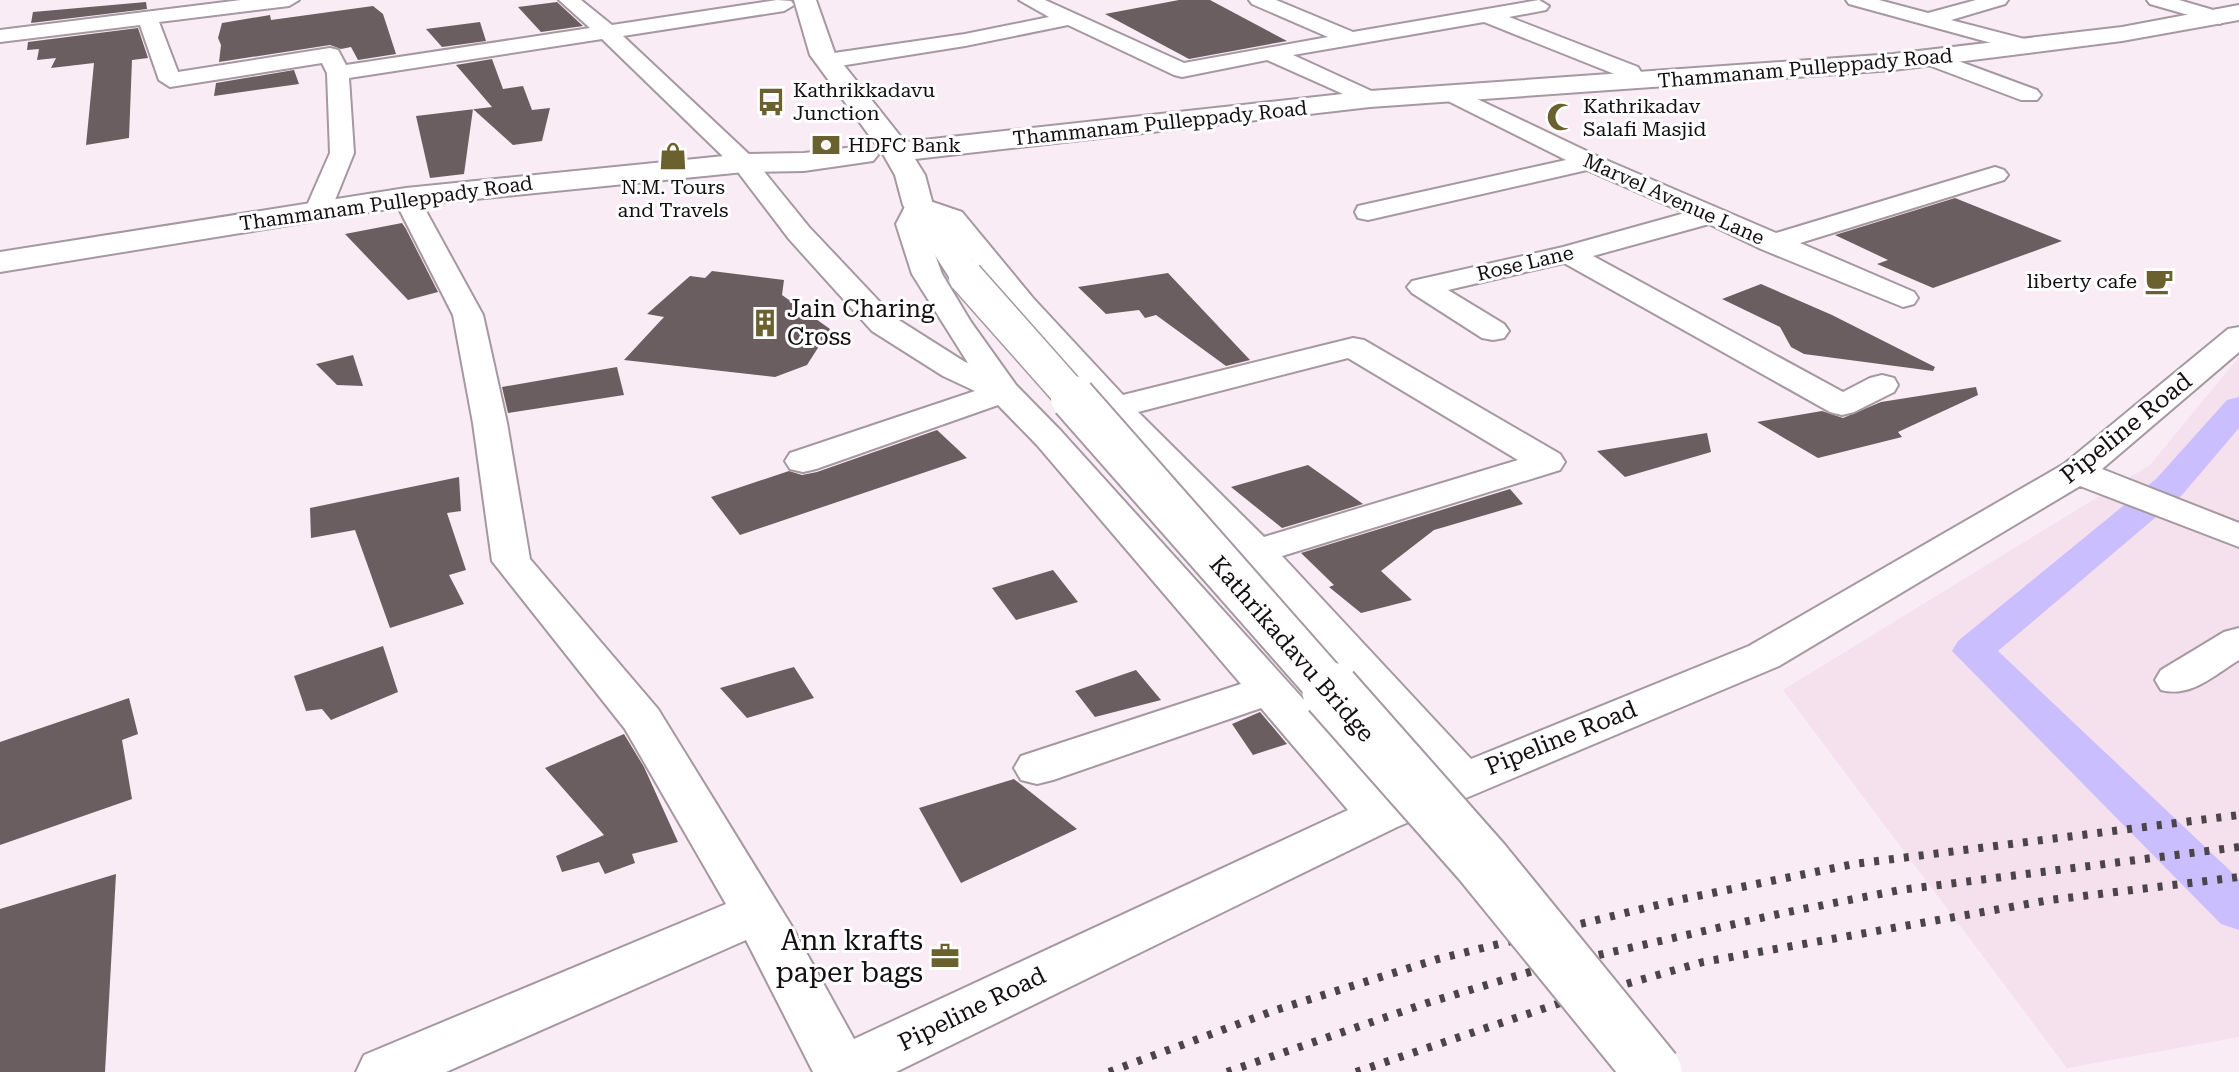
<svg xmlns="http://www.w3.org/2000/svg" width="2239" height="1072" viewBox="0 0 2239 1072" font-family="'Roboto Serif',serif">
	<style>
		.built { fill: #f5e0ed }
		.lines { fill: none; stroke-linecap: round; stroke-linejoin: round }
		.canal { fill: #cbbefe; fill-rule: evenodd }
		.building { fill: #6b5e60 }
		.minor-casing { stroke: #a598a0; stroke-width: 4 }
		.major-casing { stroke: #a598a0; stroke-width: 4 }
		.minor { fill: #fff; fill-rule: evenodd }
		.major { fill: #fff; fill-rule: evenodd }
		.rail { stroke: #4b4549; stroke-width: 8; stroke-dasharray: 5 10; stroke-linecap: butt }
		.major-bridge-far2-casing { stroke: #a598a0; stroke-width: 37; stroke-linecap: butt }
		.major-bridge-far1-casing { stroke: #a598a0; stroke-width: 48; stroke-linecap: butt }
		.major-bridge-casing { stroke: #a598a0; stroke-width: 61; stroke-linecap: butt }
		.major-bridge-far2 { stroke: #fff; stroke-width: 34 }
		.major-bridge-far1 { stroke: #fff; stroke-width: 44 }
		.major-bridge { stroke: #fff; stroke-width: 57 }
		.labels { text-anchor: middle; stroke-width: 6; stroke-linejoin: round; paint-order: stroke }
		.far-street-label { font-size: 20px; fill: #130f12; stroke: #fefefe }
		.far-poi-label { font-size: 20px; fill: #130f12; stroke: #fefefe; text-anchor: start }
		.poi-label { font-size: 24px; fill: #130f12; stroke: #fefefe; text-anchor: start }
		.street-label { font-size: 24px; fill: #130f12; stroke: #fefefe }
		.near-poi-label { font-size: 28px; fill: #130f12; stroke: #fefefe; text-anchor: end }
	</style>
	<rect width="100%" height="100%" fill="#faecf4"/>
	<path class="built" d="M2239,357V1037L2067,1068L1783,690L2150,465Z"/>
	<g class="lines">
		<path class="canal" d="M2239,397V428L2182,495L1998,651L2239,879V930L2221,924L1952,651L1958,641L2156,479L2227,400Z"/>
	</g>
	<g class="building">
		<path d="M1179,0H1210L1287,41L1189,59L1105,14Z"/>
		<path d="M146,2L147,9L31,23L33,12Z"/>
		<path d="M557,2L583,26L541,32L518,7Z"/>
		<path d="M373,6L383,14L396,54L358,60L351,47L341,49L330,45L219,62L221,45L218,38L222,23L270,15L271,20Z"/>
		<path d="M480,22L486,41L442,47L426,29Z"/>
		<path d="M138,28L148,58L132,60L129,138L86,145L94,63L51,68L56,58L37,60L39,49L27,50L28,42Z"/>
		<path d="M492,59L503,89L523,86L532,110L550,108L542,141L513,145L473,109L464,174L430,178L416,116L492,107L456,65Z"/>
		<path d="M294,70L299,84L214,96L216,83Z"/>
		<path d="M1955,198L2062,241L1933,288L1877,264L1888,260L1835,235Z"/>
		<path d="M402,223L406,229L438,292L408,300L345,234Z"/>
		<path d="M712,271L784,280L782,295L830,329L807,365L775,377L624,360L664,317L647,314L690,276L705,278Z"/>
		<path d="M1168,273L1250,360L1226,366L1156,315L1145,318L1139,310L1106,314L1078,287Z"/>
		<path d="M1761,284L1832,315L1935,367L1933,371L1804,354L1791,347L1780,327L1722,299Z"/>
		<path d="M353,355L363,386L337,385L316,364Z"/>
		<path d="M617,367L624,395L508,413L502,387Z"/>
		<path d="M1976,387L1978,395L1898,432L1902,437L1818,458L1757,422L1822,411L1843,418L1881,402Z"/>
		<path d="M937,430L967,458L740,535L711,497L789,471L802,475L817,472Z"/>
		<path d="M1707,433L1711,452L1625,477L1597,451Z"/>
		<path d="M1308,465L1363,504L1282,528L1231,487Z"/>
		<path d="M459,477L461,511L447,513L466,570L449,575L464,604L390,628L355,530L311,538L310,508Z"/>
		<path d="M1510,489L1523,504L1434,530L1381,571L1412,600L1361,613L1329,587L1334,585L1301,553Z"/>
		<path d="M1053,570L1078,602L1016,620L992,588Z"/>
		<path d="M383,646L398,692L331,720L322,709L306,711L294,676Z"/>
		<path d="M794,667L814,698L747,718L720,688Z"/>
		<path d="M1136,670L1161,700L1095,717L1075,691Z"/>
		<path d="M129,698L138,734L122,740L132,799L0,845V742Z"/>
		<path d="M1260,712L1287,744L1253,755L1232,724Z"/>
		<path d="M624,734L644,767L678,842L632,854L635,863L605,874L599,862L562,872L556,856L604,835L545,768Z"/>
		<path d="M1014,779L1077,829L961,883L919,808Z"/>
		<path d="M116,874L105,1072H0V909Z"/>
	</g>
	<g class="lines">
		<defs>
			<g id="minor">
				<path d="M241,0H299L289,6L159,22L178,72L330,48L338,50L346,65L590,28L559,0H581L612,25L777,0L791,1L794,5L784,11L623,36L753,158L809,227L894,317L965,362L968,363L912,274L896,224L909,199L918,197L962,212L1033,298L1123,395L1353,338L1364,340L1560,454L1565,462L1560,470L1282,556L1471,759L1749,646L2064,464L2228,329L2239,327V352L2102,469L2239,523V547L2080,486L1779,666L1397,827L896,1072H813L746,940L446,1072H356L364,1055L726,904L625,729L492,561L473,423L453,315L393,197L397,191H415L483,315L507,423L530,559L658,709L791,925L854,1039L1348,810L1261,708L1053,780L1037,784L1021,780L1014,768L1021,756L1241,684L1037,445L998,405L816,469L803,472L790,469L785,461L790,453L975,391L943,376L872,331L789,239L735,168L602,39L349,78L354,153L331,210L328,216H308L305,210L330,153L327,73L322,63L170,87L159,80L140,25L0,42V30ZM926,218L942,224L1011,310L1114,426L1243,559L1432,775L1388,793L1061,431L1016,385L971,322L942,274L924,224ZM1348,358L1518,460L1264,537L1138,412Z"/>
				<path d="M1019,0H1045L1184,63L1328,37L1252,4L1249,0H1276L1353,32L1539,0L1549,6L1546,10L1509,17L1638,67L1641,72L1638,77H1622L1484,22L1293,55L1378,94L1382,99L1378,104L1370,106L1267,60L1182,77L1174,75L1068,25L965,46L827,68L816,61L827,54L965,34L1049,17Z"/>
				<path d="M1846,0H1879L1928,13L1976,0H2008L2005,4L1951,20L2036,42L2039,47L2028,53L1849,4Z"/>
				<path d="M2147,0H2179L2227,14L2230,18L2220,24L2150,4Z"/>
				<path d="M1931,51L2037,90L2041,95L2037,100H2021L1923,63L1920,58L1923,53Z"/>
				<path d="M1454,88L1599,157L1776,233L1995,167L2004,170L2008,175L2004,180L1800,243L1914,292L1918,298L1914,304L1903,307L1761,249L1709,224L1593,256L1843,392L1870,378L1882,375L1894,378L1898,385L1894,392L1854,412L1842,415L1830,412L1564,263L1448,290L1504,324L1509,331L1504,338L1493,340L1482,338L1412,293L1407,287L1412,281L1563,247L1685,213L1587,170L1368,220L1358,218L1355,212L1358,206L1566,160L1446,100L1442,95L1446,90Z"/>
				<path d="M2239,628V660C2214,675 2191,698 2161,690L2155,680L2161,670L2224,632Z"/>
			</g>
			<g id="major">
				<path d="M794,0H816L835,54L905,142L1370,91L1893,54L2122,27L2239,5V20L2122,41L1893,70L1370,107L915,159L925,175L933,205L983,277L978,284L966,287L954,284L949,277L903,205L895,175L883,154L810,55Z"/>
				<path d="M863,146L873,149L878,155L873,161L804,171L744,172L406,206L0,272V252L406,188L744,154L804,153Z"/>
			</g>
		</defs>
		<use href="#minor" class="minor-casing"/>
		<use href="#major" class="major-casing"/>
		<use href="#minor" class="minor"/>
		<use href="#major" class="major"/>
		<g class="rail">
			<path d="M1109,1072L1276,1010L1438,959L1678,900L1854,864L2239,815"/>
			<path d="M1227,1072L1427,1003L1546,967L1783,913L1900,890L2239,847"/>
			<path d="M1356,1072L1563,1002L1703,962L2050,900L2239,877"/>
		</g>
		<defs>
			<path id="major-bridge-far2" d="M966,277L1075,400"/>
			<path id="major-bridge-far1" d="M1073,398L1333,693"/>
			<path id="major-bridge" d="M1331,691L1482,862L1653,1072"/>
		</defs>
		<use href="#major-bridge-far2" class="major-bridge-far2-casing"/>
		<use href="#major-bridge-far1" class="major-bridge-far1-casing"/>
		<use href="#major-bridge" class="major-bridge-casing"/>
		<use href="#major-bridge-far2" class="major-bridge-far2"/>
		<use href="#major-bridge-far1" class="major-bridge-far1"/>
		<use href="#major-bridge" class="major-bridge"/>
	</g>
	<defs>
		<symbol id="bus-bare" viewBox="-9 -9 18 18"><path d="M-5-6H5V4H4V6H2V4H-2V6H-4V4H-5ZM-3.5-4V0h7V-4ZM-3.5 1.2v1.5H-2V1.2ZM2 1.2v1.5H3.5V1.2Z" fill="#6a612e" stroke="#fefefe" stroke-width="2.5" paint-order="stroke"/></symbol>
		<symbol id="mosque-bare" viewBox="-9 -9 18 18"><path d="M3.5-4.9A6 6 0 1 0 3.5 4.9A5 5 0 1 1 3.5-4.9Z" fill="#6a612e" stroke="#fefefe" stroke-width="2.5" paint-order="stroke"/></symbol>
		<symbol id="bank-bare" viewBox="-9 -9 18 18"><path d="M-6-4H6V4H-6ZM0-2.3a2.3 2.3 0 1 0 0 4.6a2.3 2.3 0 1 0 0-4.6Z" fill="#6a612e" stroke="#fefefe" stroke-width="2.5" paint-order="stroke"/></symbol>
		<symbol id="shop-bare" viewBox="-9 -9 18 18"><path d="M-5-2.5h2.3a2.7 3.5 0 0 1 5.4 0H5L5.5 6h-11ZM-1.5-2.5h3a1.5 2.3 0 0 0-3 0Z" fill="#6a612e" stroke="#fefefe" stroke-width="2.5" paint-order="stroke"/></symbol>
		<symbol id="cafe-bare" viewBox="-9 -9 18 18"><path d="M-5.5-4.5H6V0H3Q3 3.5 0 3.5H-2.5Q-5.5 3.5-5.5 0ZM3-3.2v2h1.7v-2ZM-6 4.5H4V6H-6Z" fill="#6a612e" stroke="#fefefe" stroke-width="2.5" paint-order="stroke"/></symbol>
		<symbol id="building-bare" viewBox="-9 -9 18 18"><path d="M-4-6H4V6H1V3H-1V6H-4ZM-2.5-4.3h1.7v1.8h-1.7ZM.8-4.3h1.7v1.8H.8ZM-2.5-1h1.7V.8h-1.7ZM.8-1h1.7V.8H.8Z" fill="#6a612e" stroke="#fefefe" stroke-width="2.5" paint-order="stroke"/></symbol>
		<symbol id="office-bare" viewBox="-9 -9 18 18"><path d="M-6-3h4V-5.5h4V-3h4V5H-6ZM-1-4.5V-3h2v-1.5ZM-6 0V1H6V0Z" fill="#6a612e" stroke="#fefefe" stroke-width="2.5" paint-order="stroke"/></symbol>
	</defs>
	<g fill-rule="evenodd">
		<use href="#bus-bare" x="751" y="82" width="40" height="40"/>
		<use href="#mosque-bare" x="1541" y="97" width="40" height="40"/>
		<use href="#bank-bare" x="806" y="125" width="40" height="40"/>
		<use href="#shop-bare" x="653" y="136" width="40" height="40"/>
		<use href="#cafe-bare" x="2139" y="261" width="40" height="40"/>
		<use href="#building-bare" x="745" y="303" width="40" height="40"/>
		<use href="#office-bare" x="925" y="936" width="40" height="40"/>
	</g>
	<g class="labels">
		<g class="far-street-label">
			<text transform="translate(1805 68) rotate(-5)" y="7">Thammanam Pulleppady Road</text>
			<text transform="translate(1160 123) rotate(-6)" y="7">Thammanam Pulleppady Road</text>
			<text transform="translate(1674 199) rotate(24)" y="7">Marvel Avenue Lane</text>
			<text transform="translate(386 203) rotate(-8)" y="7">Thammanam Pulleppady Road</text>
			<text transform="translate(1525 263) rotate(-13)" y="7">Rose Lane</text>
		</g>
		<g class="far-poi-label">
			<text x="793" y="97">Kathrikkadavu<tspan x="793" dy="23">Junction</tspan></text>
			<text x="1583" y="113">Kathrikadav<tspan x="1583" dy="23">Salafi Masjid</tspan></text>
			<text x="848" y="152">HDFC Bank</text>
			<text x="673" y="194" text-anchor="middle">N.M. Tours<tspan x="673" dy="23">and Travels</tspan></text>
			<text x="2137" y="288" text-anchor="end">liberty cafe</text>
		</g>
		<g class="poi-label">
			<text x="787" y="317">Jain Charing<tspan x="787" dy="28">Cross</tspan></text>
		</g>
		<g class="street-label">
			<text transform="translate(2126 428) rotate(-39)" y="8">Pipeline Road</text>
			<text transform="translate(1292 649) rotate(49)" y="8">Kathrikadavu Bridge</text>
			<text transform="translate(1561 738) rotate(-22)" y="8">Pipeline Road</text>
			<text transform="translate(972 1009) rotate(-26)" y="8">Pipeline Road</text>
		</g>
		<g class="near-poi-label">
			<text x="923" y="950">Ann krafts<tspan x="923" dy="32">paper bags</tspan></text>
		</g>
	</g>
</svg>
